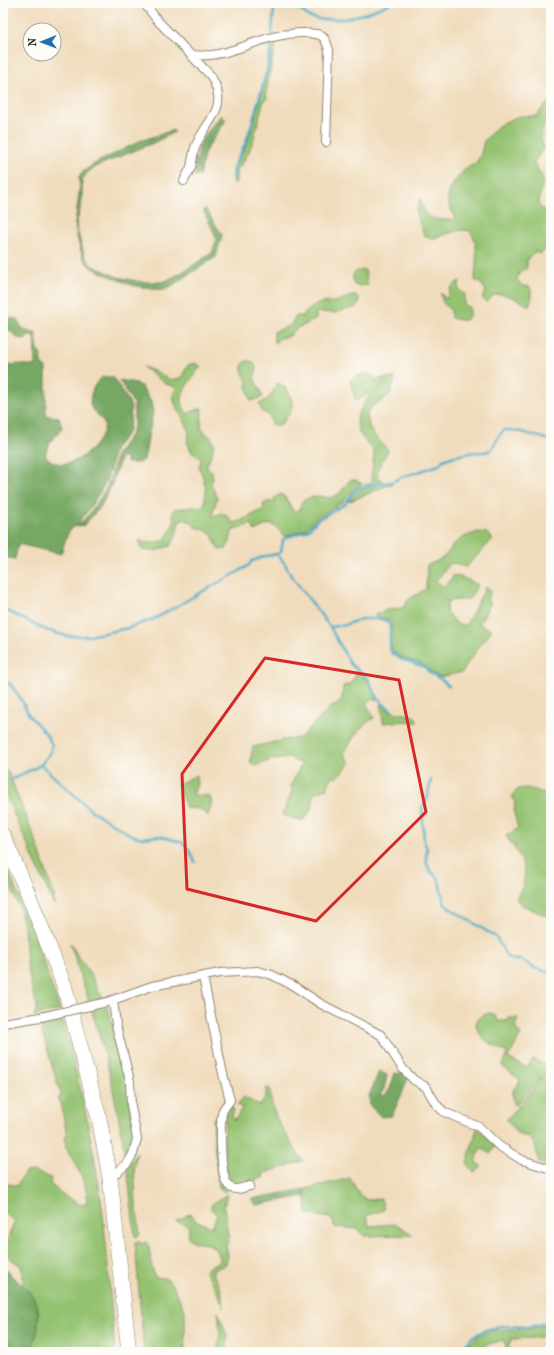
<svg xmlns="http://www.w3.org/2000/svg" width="554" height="1355" viewBox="0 0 554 1355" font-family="'IM FELL French Canon',serif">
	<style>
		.green { fill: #94c271; stroke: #60764e }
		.forest { fill: #77a863; stroke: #516a47 }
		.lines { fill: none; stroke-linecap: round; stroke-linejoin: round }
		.stream { stroke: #48abc8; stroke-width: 2.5 }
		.street-casing { stroke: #8e8474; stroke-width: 10 }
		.highway-casing { stroke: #8e8474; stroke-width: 16 }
		.street { stroke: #fff; stroke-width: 8 }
		.highway { stroke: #fff; stroke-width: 15 }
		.street-bridge-casing { stroke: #8e8474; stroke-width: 10; stroke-linecap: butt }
		.street-bridge { stroke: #fff; stroke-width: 8 }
		.marked { fill: none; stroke: #d62828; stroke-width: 3; stroke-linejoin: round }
	</style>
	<rect width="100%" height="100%" fill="#fdfcf7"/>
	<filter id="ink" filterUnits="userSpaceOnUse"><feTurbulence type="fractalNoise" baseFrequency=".025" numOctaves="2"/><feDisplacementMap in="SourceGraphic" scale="8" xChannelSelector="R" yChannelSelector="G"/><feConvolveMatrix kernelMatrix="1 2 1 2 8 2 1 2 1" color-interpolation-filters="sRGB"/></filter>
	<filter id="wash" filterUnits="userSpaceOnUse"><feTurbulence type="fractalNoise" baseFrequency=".012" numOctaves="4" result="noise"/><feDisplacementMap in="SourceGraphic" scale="16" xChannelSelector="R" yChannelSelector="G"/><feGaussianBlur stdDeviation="0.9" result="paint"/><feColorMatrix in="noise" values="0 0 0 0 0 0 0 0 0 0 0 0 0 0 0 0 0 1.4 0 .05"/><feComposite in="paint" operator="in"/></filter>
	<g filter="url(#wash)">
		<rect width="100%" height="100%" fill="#f0dcbc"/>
		<g class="green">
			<path d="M277,38L266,92L267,98L263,103L254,138L248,154L236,172V182L234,184V168L248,142L268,70L273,40Z"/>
			<path d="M549,101L550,104L541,137L543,148L534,163L542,176L543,181L538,204L545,211L551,221V241L547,248L541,254L535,252L527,260V268L519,273L517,279L521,285L530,287L532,297L529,306C521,301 502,291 494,295C491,297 489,300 487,303L482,298L486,291L481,284L475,280C475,265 481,240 468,230L456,231L431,239L424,235L416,214L420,199L426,215C436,220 445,222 455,218L448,202L449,188L466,168L476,163L481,154L484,141L498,126L507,121L520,116H536Z"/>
			<path d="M551,116V153C541,140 547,130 551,116Z"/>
			<path d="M365,270L368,285L358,286L354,285C351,273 353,271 365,270Z"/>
			<path d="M460,281L458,289L465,294L464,305L470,307C470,323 464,321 451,318V310C444,306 442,301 440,293L447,299C449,290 451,285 460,281Z"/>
			<path d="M352,296H356L359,298V304L356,307L334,313L316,312V319C306,327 297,324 290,336L280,338L274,343V332L291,325L294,318L297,316H302L312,307L318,304L322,303L335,302Z"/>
			<path d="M246,361C257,360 258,370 254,378L263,397L251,401C250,397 248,392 247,388C247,386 248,384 247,382C245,374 237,369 246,361Z"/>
			<path d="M194,363L201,366C191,382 172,396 188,414L193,411L202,408L201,428C204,432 209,435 212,439C217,447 209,459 206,467L212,471L213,478L211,484L217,498L212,516L222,513L227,516L233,523L240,521L264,509L263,504L270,501L275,503L274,498L281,494L285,497L294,512L299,510L302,501C311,497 319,494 329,498L339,494L350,480H356L362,484L350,493L343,502L316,518L306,529L284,536C273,522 270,522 255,531L251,524L232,531L230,542L226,549L219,550C210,533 215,532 195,527C191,521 187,519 180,520C176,530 178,536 170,546L155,551L142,550L139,541C149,544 155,543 165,540L174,523L173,515L174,509L204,506L206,491L203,477L199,468L201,459L192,453L187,442L189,433L186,424L175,404L173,396L176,387L166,384L143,367L159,373L169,380L181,378L188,365Z"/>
			<path d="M368,373L372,375L375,380L384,378H395L390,394L383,400L373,405L367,413C369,435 375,434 388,450C384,460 378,463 377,475L383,481L371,482L374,451C370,446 363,440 360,434C352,418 362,406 371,395L367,394L356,401L350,380L358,376Z"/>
			<path d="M277,383C283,385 286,387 289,393C296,408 290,414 280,425H273L268,414L263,412L259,404C270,399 273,393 277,383Z"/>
			<path d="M393,483L348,502C358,486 375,485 393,483Z"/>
			<path d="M478,532L487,533L493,539L466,567L451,563L435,582L445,587L454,575L468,580L478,585L469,599L448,601L446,611L458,625H466L486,587L491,590L487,600L491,603L479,624L492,630L468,662L463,672L440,677C437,675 433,673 429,671C427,669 425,666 422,664C413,659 398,661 392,649C385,636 404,618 375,617L376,613L383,612L389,609L403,608L409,599L426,589L427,565L437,561L445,556L454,544L464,537Z"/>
			<path d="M358,672L366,679L378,699L371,700L366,703L374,718C357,728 354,737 344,754L350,763L337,778L332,776L327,788L313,794C313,806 311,813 302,821L282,815L293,789L290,787L302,763L294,761L290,757L283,759L272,760L255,766L250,762L253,747L283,740L300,738L325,713L329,708L338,704L342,699L343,686L350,684Z"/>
			<path d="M381,703L390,711L414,716L417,719V722L414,723L408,721L383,723Z"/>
			<path d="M3,766L8,772L37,844L54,895V905L3,789Z"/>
			<path d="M196,775L197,784L193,795L209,796L212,801L208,816L200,809L186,808L177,785Z"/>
			<path d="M526,788L535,790L551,796V918L522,905L516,899C519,893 523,887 524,881C527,863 515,849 506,836L518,828L514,813L515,802L512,796L518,789Z"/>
			<path d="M3,859L28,918L60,1010L34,1016L37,1006L32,990L27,964L24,926L20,909L3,869Z"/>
			<path d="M70,943L92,977L99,992L106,1001L122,1056L128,1082L135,1142L126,1159C120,1127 115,1095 107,1063C96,1022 83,983 70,943Z"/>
			<path d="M490,1013L494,1014L498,1021H507L508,1018H518L515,1027L521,1035L508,1058L527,1068L533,1059L544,1064H551V1068L515,1106C513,1100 511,1095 514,1089C516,1085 519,1085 520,1080L502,1066L507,1053C501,1049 494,1046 488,1042C475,1032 469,1017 490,1013Z"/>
			<path d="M61,1015C79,1076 92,1138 101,1200C108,1250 110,1301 115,1352H37L35,1349L33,1343L35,1339L39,1313L37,1303L23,1285L21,1266C17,1263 11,1260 8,1256C2,1246 12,1230 15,1220L10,1218L3,1211L4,1183L17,1186L25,1172L33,1171L51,1178L50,1183L61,1194L81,1205L86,1204C91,1186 73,1162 66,1147C65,1145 65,1140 65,1138L67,1136L61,1103L58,1099L61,1095L38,1019Z"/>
			<path d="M551,1072V1166L539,1163L535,1145L528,1136C512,1136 517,1128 506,1120L537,1085Z"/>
			<path d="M266,1088L270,1089C270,1116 289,1139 303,1161L264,1173L263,1178L242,1184L234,1185L231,1182L228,1177L224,1154L225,1118L230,1106L234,1109L232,1116L235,1120L242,1108L237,1105L244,1097L260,1106L266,1096Z"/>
			<path d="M217,1115L216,1124L223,1183L227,1189L225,1192L219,1188L215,1154L213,1119Z"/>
			<path d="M477,1128L496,1145L490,1154L481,1148L475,1161L482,1167L474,1173L467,1163Z"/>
			<path d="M137,1153L134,1168L136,1202L140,1234L137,1237L135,1236L127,1167Z"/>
			<path d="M350,1178L360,1195L367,1200L381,1199L384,1210L366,1216L369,1226L396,1224L413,1235L364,1236L358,1229L335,1227L331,1218L307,1214L305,1189Z"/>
			<path d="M227,1194L224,1207L229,1242L226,1244L228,1256L226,1264L212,1271L221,1290L224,1308L218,1292L205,1270L212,1265L221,1260L217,1251L209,1244C202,1244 192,1243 188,1237L189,1226L176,1221L190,1214L197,1221L212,1227L217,1215L211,1209V1205Z"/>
			<path d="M139,1240L140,1244L148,1242L152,1267L155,1277L164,1278L168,1280L173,1285L185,1311V1352H144L135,1243Z"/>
			<path d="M218,1312L227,1336V1345L229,1352H217L220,1335Z"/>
			<path d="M551,1324V1334L549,1335L533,1338L511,1339L507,1352H505L506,1346L503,1340L486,1345L477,1352H464C468,1347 473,1339 478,1336C492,1327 511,1330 527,1329C535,1328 543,1326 551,1324Z"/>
		</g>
		<g class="forest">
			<path d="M221,115L226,120L204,153L200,176L194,175L199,147L203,138Z"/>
			<path d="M173,130L175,132L153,143L95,167L86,174L82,181V201L76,225L80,241L85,257L91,265L118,277L141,282H163L181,273L212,253L216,241L214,232L203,210L205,208L222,235L216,257L165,290L153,289L132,285L102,273L89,266L83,257L78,241L75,224L80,186L79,178L81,173L94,164L140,141Z"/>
			<path d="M11,318L17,319C22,329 25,332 36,333L38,351L41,355V364L46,368V416L59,417L62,428L50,442L45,455C63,478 97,451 104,430C107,419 95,415 91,407C88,398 94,381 103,377C106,377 110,377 113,377L129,402L131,408L129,431L126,435L115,448L112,457L110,471L102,489L87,512L79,521L78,523H81L90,513L106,489L113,470L116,455L131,434L134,425V404L119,380L136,383L141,386L151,402L153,412L144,460L137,463H127L125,458L123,456L120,460L111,487L101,506L84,525L73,527L70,530L66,538L61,554L18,544L15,559L3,557V377L7,365L18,364L35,366L34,338L29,335L25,339L17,338L10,330L3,329V319Z"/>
			<path d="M379,1071L387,1075L384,1089L380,1095L384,1096L390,1089L395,1073L400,1074L403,1071L409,1077L392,1116L381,1117L370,1106L369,1096Z"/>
			<path d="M305,1189V1196L256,1205L251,1199Z"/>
			<path d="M3,1268C9,1270 10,1275 14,1278C30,1292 40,1299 38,1322C38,1330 37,1336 33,1343L35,1349L37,1352H3Z"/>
		</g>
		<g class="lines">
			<g class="stream">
				<path d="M269,3L281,9L296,8L301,10L309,17L323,20L327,19H344L367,13L391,3"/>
				<path d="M272,34L274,7"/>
				<path d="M233,179V168L246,142L253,120L267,70L272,40"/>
				<path d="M277,554L285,564L290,574L330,627L345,625L361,619H377L385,620L389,624L390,629V647L391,652L401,659L425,667L430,673L442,680L449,686"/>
				<path d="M3,609L46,630L66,636H89L128,628L154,619L193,597L203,591L238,572L248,566L252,561L266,556L277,554L281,552L283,540L285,538L308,530L317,520L345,504L351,495L356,490L366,485L392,482L402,477L439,465L443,460L451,457L475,452H485L491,450L499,436L504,430C520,429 535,437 551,440"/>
				<path d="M330,627L351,665L368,678L374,691L382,703L391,710"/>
				<path d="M3,679L11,685L21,699L29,715L46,734L52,745L50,753L41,765L92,811L131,835L142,838L159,836L181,842L188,848L195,862"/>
				<path d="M10,780L41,765"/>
				<path d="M431,780L427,799L422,808L424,842L427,848L426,858L427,864L430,871L438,878L445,905L496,937L507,957L514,960H522L534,968L551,973"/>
				<path d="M461,1352L472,1337L485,1330L501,1326L527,1327L551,1322"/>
				<path d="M508,1352V1349"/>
			</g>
		</g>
	</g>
	<g filter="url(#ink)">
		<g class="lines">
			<defs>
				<g id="street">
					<path d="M144,3L158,21L211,76C229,108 210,116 197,143C193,150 193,159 191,167C189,172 186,176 184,181"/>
					<path d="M191,55C202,56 211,56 222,53C249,46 276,32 305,33C309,34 315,33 320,35C326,38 327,44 329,50L326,142"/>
					<path d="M203,977L223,1074L230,1100C228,1103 225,1107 223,1110C219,1121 221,1167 225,1179C226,1182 228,1187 232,1188C237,1191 244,1187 250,1186"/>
					<path d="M107,1002L152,986L220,973L258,971L272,975L292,985L321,1004L381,1035L403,1069L414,1080L426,1087L436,1104L444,1112L479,1127L499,1146L522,1160L551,1169"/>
					<path d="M3,1023L41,1017"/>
					<path d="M110,1178L127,1164L133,1154L137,1139L131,1106L130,1081L116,1025L113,1000"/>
				</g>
				<path id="highway" d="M3,836L27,891L64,985L99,1118L110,1178L129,1352"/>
			</defs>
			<use href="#street" class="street-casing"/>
			<use href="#highway" class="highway-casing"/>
			<use href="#street" class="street"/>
			<use href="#highway" class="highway"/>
			<defs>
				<path id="street-bridge" d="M41,1017L107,1002"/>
			</defs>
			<use href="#street-bridge" class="street-bridge-casing"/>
			<use href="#street-bridge" class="street-bridge"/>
		</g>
	</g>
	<path class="marked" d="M265,658L399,680L426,812L316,921L187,889L182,774Z"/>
	<rect width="554" height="1355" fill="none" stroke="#fdfcf7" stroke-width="16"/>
	<g transform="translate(42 42) rotate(269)"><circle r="19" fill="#fdfcf7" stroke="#a9a8a5"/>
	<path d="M0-3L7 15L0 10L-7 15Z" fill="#1f6fb2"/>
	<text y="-6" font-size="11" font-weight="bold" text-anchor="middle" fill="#2b2b2b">N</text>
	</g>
</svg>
